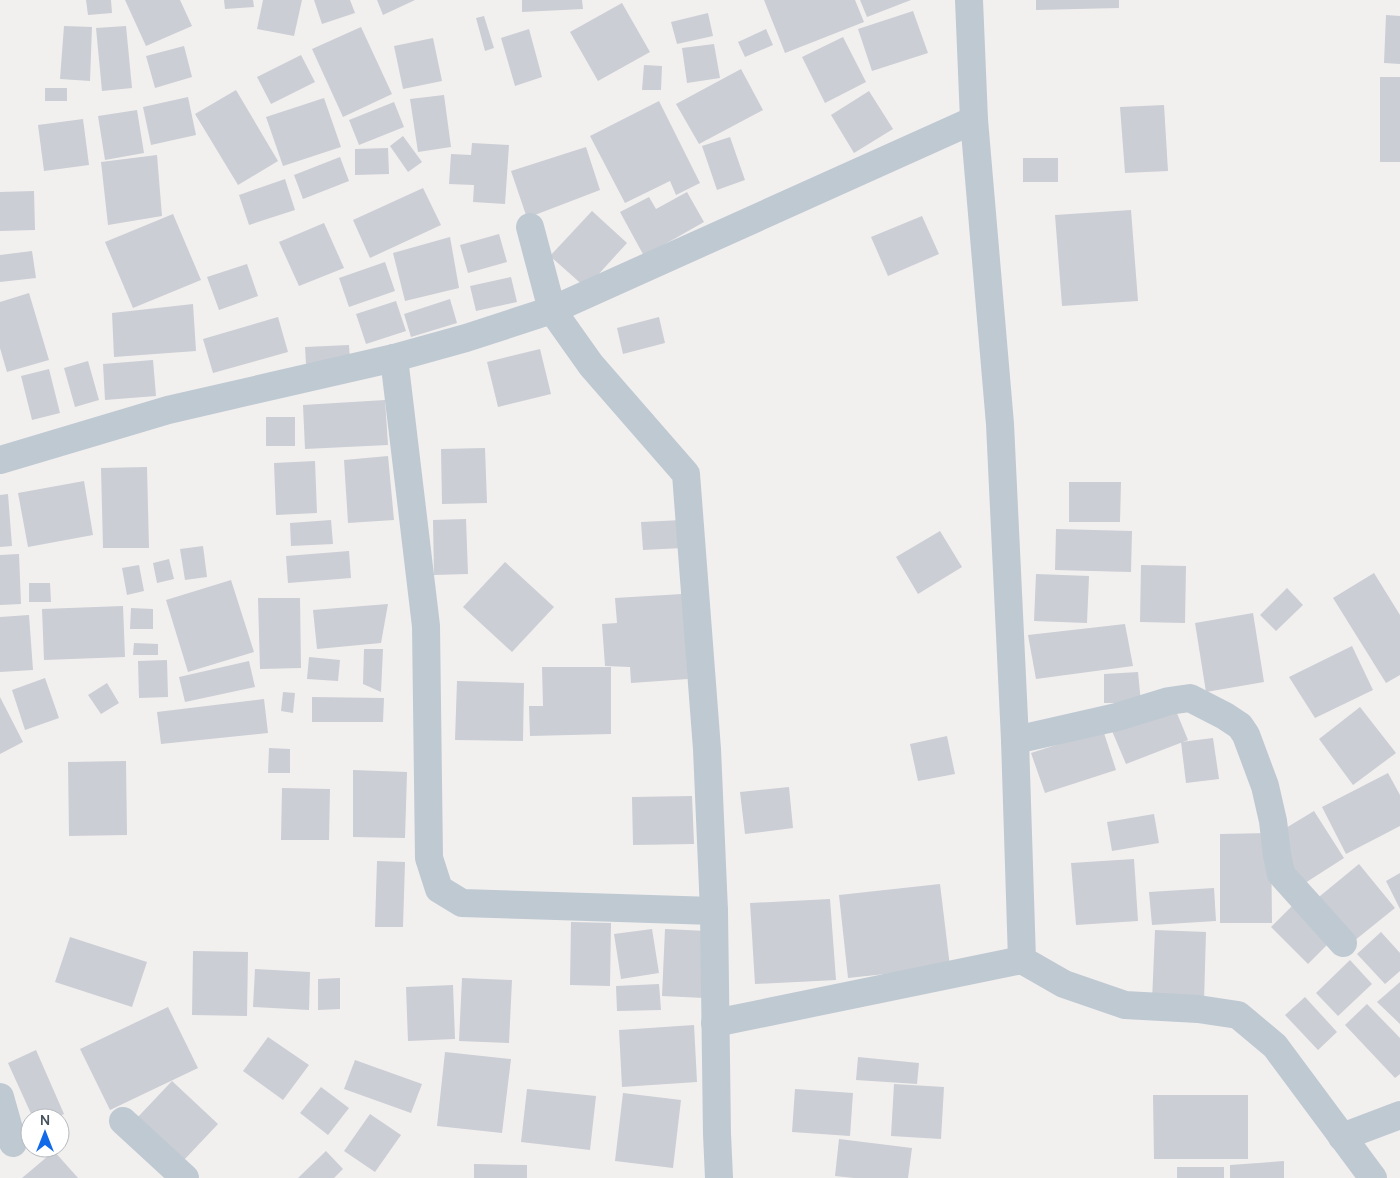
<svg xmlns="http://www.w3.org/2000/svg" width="1400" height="1178" viewBox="0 0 1400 1178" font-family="Manrope,sans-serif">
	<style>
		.building { fill: #cbced4 }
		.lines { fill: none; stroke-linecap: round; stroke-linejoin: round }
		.street { stroke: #bfc9d2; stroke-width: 28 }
	</style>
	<rect width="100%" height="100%" fill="#f2efef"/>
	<g class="building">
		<path d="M86,0H111L112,13L88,15Z"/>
		<path d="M125,0H180L192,26L146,46Z"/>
		<path d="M224,0H253L254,7L225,9Z"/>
		<path d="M263,0H302L294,36L257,29Z"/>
		<path d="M314,0H350L355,13L322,24Z"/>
		<path d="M377,0H415L383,15Z"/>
		<path d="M522,0H582L583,9L522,12Z"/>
		<path d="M764,0H855L864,22L785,53Z"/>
		<path d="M860,0H911L867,17Z"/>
		<path d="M1036,0H1119V8L1036,10Z"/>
		<path d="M622,3L650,52L598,81L570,32Z"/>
		<path d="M913,11L928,53L872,71L858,29Z"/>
		<path d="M708,13L713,36L677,44L671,22Z"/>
		<path d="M1386,15L1400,16V64L1384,63Z"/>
		<path d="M484,16L494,48L485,51L476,18Z"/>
		<path d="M64,26L92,27L90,81L60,79Z"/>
		<path d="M126,26L132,88L102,91L96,28Z"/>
		<path d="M361,27L392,94L343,117L312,49Z"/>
		<path d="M529,29L542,77L515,86L501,38Z"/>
		<path d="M766,29L773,45L745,57L738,42Z"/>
		<path d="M843,37L866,82L825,103L802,57Z"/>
		<path d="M433,38L442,81L403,89L394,46Z"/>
		<path d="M714,44L720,78L687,83L682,48Z"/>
		<path d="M184,46L192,77L155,88L146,56Z"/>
		<path d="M301,55L315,82L271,104L257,77Z"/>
		<path d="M644,65L662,66L661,90H642Z"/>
		<path d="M741,69L763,110L699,144L676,104Z"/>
		<rect x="1380" y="77" width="20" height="85"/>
		<rect x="45" y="88" width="22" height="13"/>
		<path d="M236,90L278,161L238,185L195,114Z"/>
		<path d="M869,91L893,129L854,153L831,115Z"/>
		<path d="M444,95L451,147L418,152L410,99Z"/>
		<path d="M188,97L196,135L151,145L143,107Z"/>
		<path d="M324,98L341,147L283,166L266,117Z"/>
		<path d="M659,101L700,183L676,195L670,181L625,203L590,136Z"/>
		<path d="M394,102L404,127L359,145L349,120Z"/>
		<path d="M1164,105L1168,171L1125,173L1120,107Z"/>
		<path d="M137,110L144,153L105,160L98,116Z"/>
		<path d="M83,119L89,165L44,171L38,125Z"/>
		<path d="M403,136L422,162L408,172L390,146Z"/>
		<path d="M730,137L745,180L717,190L702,146Z"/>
		<path d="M472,143L509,145L505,204L473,202L474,185L449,184L451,154L471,155Z"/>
		<path d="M586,147L600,190L527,218L511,171Z"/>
		<path d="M388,148L389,174L355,175V149Z"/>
		<path d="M157,155L162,216L108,225L101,162Z"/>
		<path d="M340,157L349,181L303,199L294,175Z"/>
		<rect x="1023" y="158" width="35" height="24"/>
		<path d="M285,179L295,210L249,225L239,195Z"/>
		<path d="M423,188L441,225L370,258L353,220Z"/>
		<path d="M34,191L35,230L0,231V192Z"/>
		<path d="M687,192L704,222L644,256L620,212L649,197L656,209Z"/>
		<path d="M1131,210L1138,301L1062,306L1055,215Z"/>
		<path d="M592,211L627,243L586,288L550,256Z"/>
		<path d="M173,214L201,280L133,308L105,242Z"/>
		<path d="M922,216L939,254L888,276L871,237Z"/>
		<path d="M324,223L344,268L299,286L279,242Z"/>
		<path d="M499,234L507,262L468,273L460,245Z"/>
		<path d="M450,237L459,288L405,301L393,253Z"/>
		<path d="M32,251L36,278L0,282V255Z"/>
		<path d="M385,262L395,291L349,307L339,278Z"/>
		<path d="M247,264L258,296L219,310L207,277Z"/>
		<path d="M511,277L517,302L476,311L470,286Z"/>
		<path d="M29,293L49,360L7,372L0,348V302Z"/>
		<path d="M450,299L457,323L411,337L404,314Z"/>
		<path d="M396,301L406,331L366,344L356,314Z"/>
		<path d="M193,304L196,351L114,357L112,313Z"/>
		<path d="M278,317L288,352L213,373L203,339Z"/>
		<path d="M659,317L665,343L623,354L617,328Z"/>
		<path d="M349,345L350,362L306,364L305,347Z"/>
		<path d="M540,349L551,394L498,407L487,362Z"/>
		<path d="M153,360L156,396L105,400L103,364Z"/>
		<path d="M88,361L99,400L75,407L64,368Z"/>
		<path d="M49,369L60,413L32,420L21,376Z"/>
		<path d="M385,400L388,445L305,449L303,405Z"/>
		<rect x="266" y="417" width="29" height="29"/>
		<path d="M485,448L487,503L442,504L441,449Z"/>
		<path d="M388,456L394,520L348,523L344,460Z"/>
		<path d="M315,461L317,513L276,515L274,463Z"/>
		<path d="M147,467L149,548H103L101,468Z"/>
		<path d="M84,481L93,535L28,547L18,493Z"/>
		<path d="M1069,482H1121L1120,522H1069Z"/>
		<path d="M8,494L12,546L0,547V495Z"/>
		<path d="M466,519L468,574L434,575L433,520Z"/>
		<path d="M331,520L333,544L291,546L290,523Z"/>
		<path d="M682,520L683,548L643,550L641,522Z"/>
		<path d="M1056,529L1132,531L1131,572L1055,570Z"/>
		<path d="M940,531L962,567L918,594L896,557Z"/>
		<path d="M203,546L207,577L185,580L180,549Z"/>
		<path d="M349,551L351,578L288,583L286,556Z"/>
		<path d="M19,554L21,604L0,605V555Z"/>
		<path d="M169,559L174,579L157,583L153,563Z"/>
		<path d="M505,562L554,607L512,652L463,607Z"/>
		<path d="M139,565L144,591L127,595L122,568Z"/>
		<path d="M1141,565L1186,566L1185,623L1140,622Z"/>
		<path d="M1374,573L1400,615V675L1386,683L1333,598Z"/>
		<path d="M1036,574L1089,576L1087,623L1034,621Z"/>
		<path d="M231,580L254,652L188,672L166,600Z"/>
		<path d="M29,583H50L51,602H29Z"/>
		<path d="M1287,588L1303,605L1276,631L1260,615Z"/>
		<path d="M682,594L688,679L631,683L630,667L605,666L602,624L617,623L615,598Z"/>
		<path d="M258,598H300L301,668L260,669Z"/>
		<path d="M388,604L381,643L317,649L313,610Z"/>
		<path d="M123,606L125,657L44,660L42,609Z"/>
		<path d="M131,608L153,609V629H130Z"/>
		<path d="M1253,613L1264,682L1206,692L1195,623Z"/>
		<path d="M29,615L33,670L0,672V617Z"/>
		<path d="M1125,624L1133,666L1036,679L1028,635Z"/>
		<path d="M134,643L158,644V655H133Z"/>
		<path d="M1352,646L1373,690L1315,718L1289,677Z"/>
		<path d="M364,649H383L381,692L363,684Z"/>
		<path d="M309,657L340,660L338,681L307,679Z"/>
		<path d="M167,660L168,697L139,698L138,661Z"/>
		<path d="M249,661L255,687L185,702L179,677Z"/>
		<path d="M542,667H611V734L530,736L529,706H543Z"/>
		<path d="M1138,672L1141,703H1104V674Z"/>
		<path d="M45,678L59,718L25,730L12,690Z"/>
		<path d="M457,681L524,683L523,741L455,740Z"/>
		<path d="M107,683L119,703L101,714L88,695Z"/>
		<path d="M283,692L295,693L293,713L281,711Z"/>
		<path d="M0,697L23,742L0,754Z"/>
		<path d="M312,697L384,698L383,722H312Z"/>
		<path d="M264,699L268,733L161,744L157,712Z"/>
		<path d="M1174,706L1188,740L1126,764L1112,731Z"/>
		<path d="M1360,707L1396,753L1353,785L1319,739Z"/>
		<path d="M1103,730L1116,770L1045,793L1031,753Z"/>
		<path d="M947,736L955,774L918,781L910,744Z"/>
		<path d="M1213,738L1219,779L1186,783L1181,742Z"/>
		<path d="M269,748L290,749V773H268Z"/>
		<path d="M126,761L127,835L69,836L68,762Z"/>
		<path d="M353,770L407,772L405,838L353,837Z"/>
		<path d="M1388,773L1400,795V826L1346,854L1322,807Z"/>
		<path d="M789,787L793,828L745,834L740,792Z"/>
		<path d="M282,788L330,789L329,840H281Z"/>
		<path d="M692,796L694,844L633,845L632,797Z"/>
		<path d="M1314,811L1344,858L1302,885L1271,837L1272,923H1220V834L1271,833V837Z"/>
		<path d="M1154,814L1159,843L1112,851L1107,822Z"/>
		<path d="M1134,859L1138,921L1076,925L1071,863Z"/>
		<path d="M377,861L405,862L403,927H375Z"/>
		<path d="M1359,864L1395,908L1349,945L1314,901Z"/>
		<path d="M1400,873V909L1386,881Z"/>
		<path d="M940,884L950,967L848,978L839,895Z"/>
		<path d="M1214,888L1216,921L1152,925L1149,892Z"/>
		<path d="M830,899L836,980L755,984L750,903Z"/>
		<path d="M1299,899L1336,936L1308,964L1271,927Z"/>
		<path d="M571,922L611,923L610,986L570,985Z"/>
		<path d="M652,929L659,973L621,979L614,934Z"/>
		<path d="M665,929L707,931L704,998L662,996Z"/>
		<path d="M1155,930L1206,932L1204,1002L1152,1001Z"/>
		<path d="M1381,932L1400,953V971L1385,984L1357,954Z"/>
		<path d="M70,937L147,962L132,1007L55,982Z"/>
		<path d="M193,951L248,952L247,1016L192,1015Z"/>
		<path d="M1350,960L1372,984L1338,1016L1316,993Z"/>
		<path d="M255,969L310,972L309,1010L253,1007Z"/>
		<path d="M340,978V1009L318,1010V979Z"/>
		<path d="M462,978L512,980L509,1043L459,1041Z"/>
		<path d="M1400,982V1024L1377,1002Z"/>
		<path d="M659,984L661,1010L617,1011L616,986Z"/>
		<path d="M453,985L455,1039L408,1041L406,987Z"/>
		<path d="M1305,997L1337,1032L1318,1050L1285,1015Z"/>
		<path d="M1367,1004L1400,1038V1074L1395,1078L1345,1025Z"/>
		<path d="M168,1007L198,1068L110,1110L80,1049Z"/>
		<path d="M694,1025L697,1082L622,1087L619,1030Z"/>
		<path d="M268,1037L309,1065L283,1100L243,1071Z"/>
		<path d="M36,1050L64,1114L55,1118H33L8,1063Z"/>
		<path d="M445,1052L511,1059L502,1133L437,1126Z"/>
		<path d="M858,1057L919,1063L917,1084L856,1080Z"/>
		<path d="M355,1060L422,1084L411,1113L344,1089Z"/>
		<path d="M172,1081L218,1124L183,1161L137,1118Z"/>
		<path d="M894,1084L944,1087L941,1139L891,1136Z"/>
		<path d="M321,1087L349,1108L328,1135L300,1113Z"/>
		<path d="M527,1089L596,1096L590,1150L521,1142Z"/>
		<path d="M795,1089L853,1093L850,1136L792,1132Z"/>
		<path d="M623,1093L681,1100L673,1168L615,1161Z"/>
		<path d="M1153,1095H1248V1159H1154Z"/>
		<path d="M370,1114L401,1135L375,1172L344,1151Z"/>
		<path d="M839,1139L912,1148L908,1178H854L835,1176Z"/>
		<path d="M54,1151L78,1178H22Z"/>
		<path d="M326,1151L343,1169L334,1178H298Z"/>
		<path d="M1284,1161V1178H1230V1165Z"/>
		<path d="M474,1164L527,1165V1178H474Z"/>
		<rect x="1177" y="1167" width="47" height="11"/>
	</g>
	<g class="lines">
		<g class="street">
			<path d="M969,0L974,120L1000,424L1015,740L1022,960L1064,984L1125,1005L1198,1009L1238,1015L1275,1046L1373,1178"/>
			<path d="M530,227L552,310L591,365L686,474L707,749L714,911L717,1134L719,1178"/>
			<path d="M394,358L426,626L429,858L439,889L462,903L714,911"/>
			<path d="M0,460L168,410L394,358L466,338L552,310L974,120"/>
			<path d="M1015,740L1117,717L1169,701L1190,698L1225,716L1240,726L1246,735L1265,786L1273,821L1277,855L1281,874L1343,943"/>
			<path d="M715,1023L1022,960"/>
			<path d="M0,1097L13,1143"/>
			<path d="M123,1121L185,1178"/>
			<path d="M1342,1137L1400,1115"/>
		</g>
	</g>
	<g transform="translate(45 1133)"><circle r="24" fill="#ffffff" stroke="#b5babf"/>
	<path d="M0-4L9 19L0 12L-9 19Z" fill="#126ae9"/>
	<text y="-8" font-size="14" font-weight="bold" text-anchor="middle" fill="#46525e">N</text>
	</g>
</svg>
